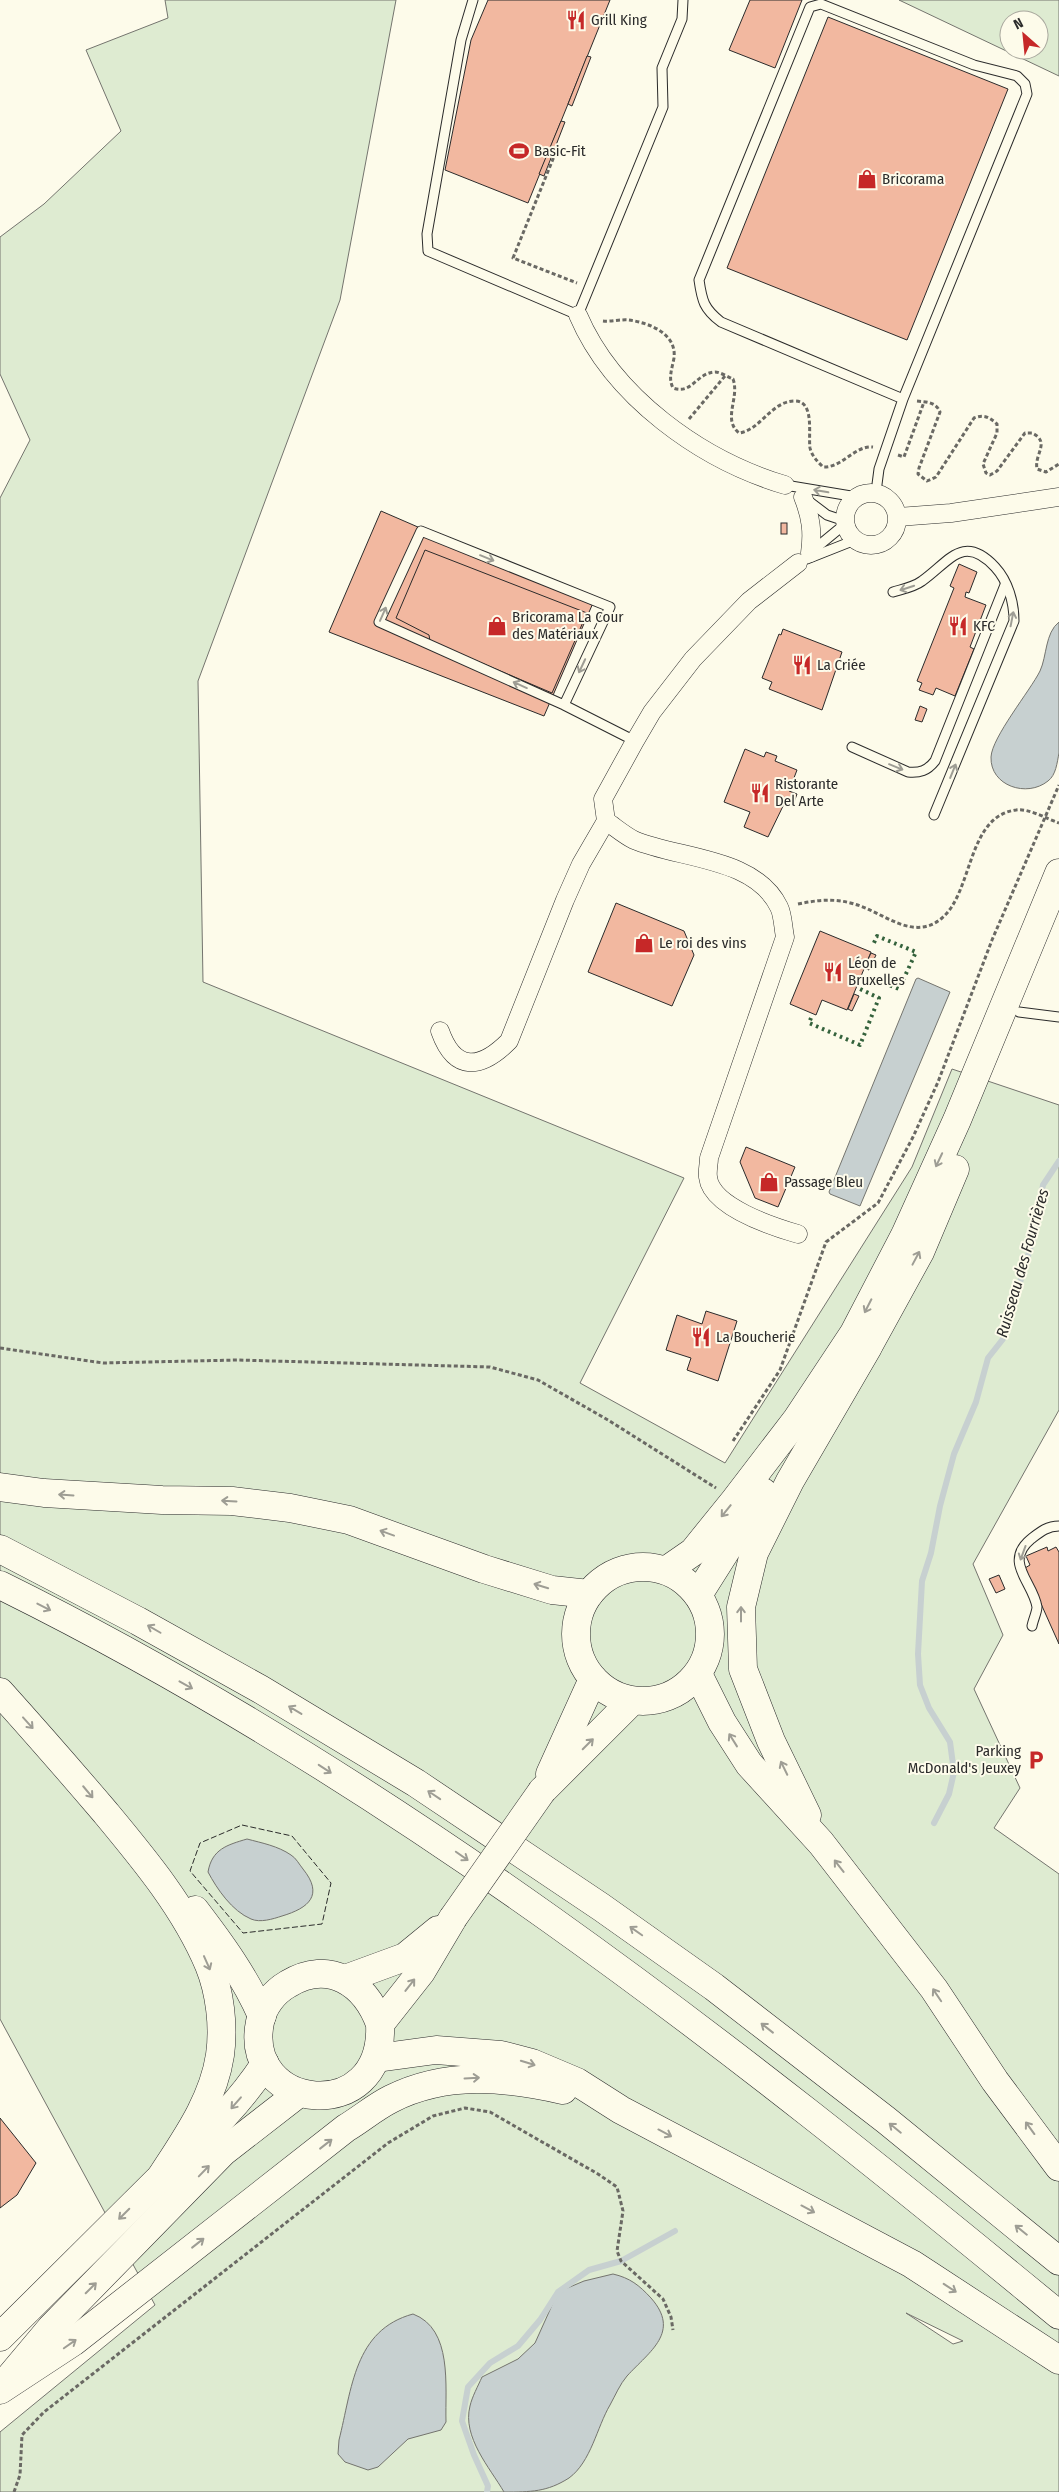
<svg xmlns="http://www.w3.org/2000/svg" width="1059" height="2492" viewBox="0 0 1059 2492" font-family="'Fira Sans Condensed',sans-serif">
	<style>
		.green { fill: #deebd1; stroke: #74746e; fill-rule: evenodd }
		.water { fill: #c7d0d0; stroke: #74746e }
		.lines { fill: none; stroke-linecap: round; stroke-linejoin: round }
		.stream { stroke: #c7d0d0; stroke-width: 6 }
		.building { fill: #f2b8a0; stroke: #2b2b2b }
		.lane-casing { stroke: #2b2b2b; stroke-width: 11 }
		.street-casing { stroke: #2b2b2b; stroke-width: 19 }
		.primary-casing { stroke: #2b2b2b; stroke-width: 29 }
		.highway-casing { stroke: #2b2b2b; stroke-width: 29 }
		.path { stroke: #6a6964; stroke-width: 3; stroke-dasharray: 4 2.5; stroke-linecap: butt }
		.lane { stroke: #fdfbea; stroke-width: 9 }
		.street { stroke: #fdfbea; stroke-width: 18 }
		.primary { stroke: #fdfbea; stroke-width: 28 }
		.highway { stroke: #fdfbea; stroke-width: 28 }
		.primary-bridge-casing { stroke: #2b2b2b; stroke-width: 29; stroke-linecap: butt }
		.primary-bridge { stroke: #fdfbea; stroke-width: 28 }
		.hedge { stroke: #34623c; stroke-width: 4; stroke-dasharray: 2.5 4; stroke-linecap: butt }
		.fence { stroke: #2b2b2b; stroke-width: 1; stroke-dasharray: 6 2.5; stroke-linecap: butt }
		.oneway { stroke: #9e9d94 }
		.labels { text-anchor: middle; stroke-width: 4; stroke-linejoin: round; paint-order: stroke }
		.poi-label { font-size: 15px; fill: #2b2b2b; stroke: #fdfbea; text-anchor: start }
		.water-label { font-size: 16px; font-style: italic; fill: #2b2b2b; stroke: #fdfbea }
	</style>
	<rect width="100%" height="100%" fill="#fdfbea"/>
	<g class="green">
		<path d="M165,0H396L340,300L198,681L203,982L684,1178L580,1383L725,1463L912,1167L952,1069L1059,1105V1410L973,1564L1003,1635L974,1689L1020,1788L994,1828L1059,1874V2492H0V2432L155,2305L0,2019V498L30,440L0,374V237L44,204L121,131L86,50L168,18ZM906,2313L963,2341L953,2344Z"/>
		<path d="M899,0H1059V76ZM1009,20H1039V50H1009Z"/>
	</g>
	<g class="water">
		<path d="M1059,622V753C1057,763 1056,775 1048,781C1027,798 990,786 991,757C992,737 1030,691 1040,671C1047,656 1045,633 1059,622Z"/>
		<path d="M918,978L950,992L860,1206L830,1194L829,1192L916,979Z"/>
		<path d="M247,1839C262,1843 278,1846 291,1855C296,1858 299,1864 303,1869C324,1895 309,1908 282,1916C273,1919 260,1923 251,1919C232,1911 217,1889 208,1872C212,1849 227,1845 247,1839Z"/>
		<path d="M613,2274C630,2278 639,2285 651,2298C681,2332 650,2351 627,2376C620,2384 615,2396 610,2405C597,2427 591,2462 569,2478C547,2492 531,2492 504,2492C490,2468 462,2437 470,2406C472,2397 478,2386 482,2377L518,2359L535,2343L558,2292L584,2281Z"/>
		<path d="M413,2314C453,2329 445,2386 446,2422L441,2430L408,2439L378,2467L368,2470L345,2462L338,2454L339,2440C352,2389 354,2330 413,2314Z"/>
	</g>
	<g class="lines">
		<g class="stream">
			<path d="M934,1823L949,1794L954,1772L950,1742L929,1708L920,1685L918,1654L922,1581L931,1553L940,1506L954,1454L976,1402L988,1358L1003,1339L1036,1229L1043,1185L1059,1161"/>
			<path d="M487,2492L488,2486L474,2455L462,2421L468,2387L490,2363L518,2346L540,2320L558,2292L589,2270L621,2261L675,2231"/>
		</g>
	</g>
	<g class="building">
		<path d="M488,0H610L528,203L445,170L471,40Z"/>
		<path d="M750,0H802L775,68L729,50Z"/>
		<path d="M828,17L1008,89L907,340L727,268Z"/>
		<path d="M587,56L591,57L572,106L568,104Z"/>
		<path d="M561,121L565,122L544,176L539,174Z"/>
		<path d="M381,511L593,603L544,716L329,632Z"/>
		<rect x="781" y="523" width="6" height="11"/>
		<path d="M425,550L587,613L552,693L430,641L429,635L396,618Z"/>
		<path d="M959,564L977,572L969,593L966,592L965,597L986,605L970,647L974,649L955,696L936,688L933,695L919,690L922,683L917,681L954,588L950,586Z"/>
		<path d="M783,629L842,652L822,710L769,689L772,682L762,678L779,634L781,635Z"/>
		<path d="M920,706L927,709L922,722L915,720Z"/>
		<path d="M745,749L764,757L766,752L777,756L775,761L797,770L789,791L797,794L793,805L785,802L768,837L744,827L750,812L724,802Z"/>
		<path d="M616,903L684,931L694,955L672,1006L588,972Z"/>
		<path d="M820,931L871,952L847,1010L822,1000L816,1015L790,1004Z"/>
		<path d="M871,953L876,955L869,970L864,968Z"/>
		<path d="M854,994L859,996L852,1011L848,1009Z"/>
		<path d="M746,1147L795,1167L778,1207L755,1198L740,1162Z"/>
		<path d="M706,1311L737,1321L718,1381L687,1370L691,1358L666,1350L677,1315L702,1324Z"/>
		<path d="M1047,1547L1048,1551L1056,1547L1059,1552V1644L1025,1568L1030,1565L1026,1556Z"/>
		<path d="M999,1575L1005,1589L996,1593L989,1579Z"/>
		<path d="M0,2118L36,2163L17,2195L0,2208Z"/>
	</g>
	<g class="lines">
		<defs>
			<g id="lane">
				<path d="M473,0L461,40L427,234L428,251L578,315L663,107L662,68L682,19L683,0"/>
				<path d="M785,485L857,497"/>
				<path d="M876,492L879,469L903,399L1027,94L1025,84L1017,76L974,65L821,4L810,7L699,280C702,301 704,309 721,322L903,399"/>
				<path d="M806,499L827,515L845,521"/>
				<path d="M811,552L845,524"/>
				<path d="M807,559L855,540"/>
				<path d="M893,592C903,589 914,587 922,581C949,562 963,533 995,567C1008,581 1014,602 1014,621L934,815"/>
				<path d="M564,705L610,607L421,531L379,622L564,705L635,741"/>
				<path d="M852,747L908,772C920,773 927,771 935,761L1005,585"/>
				<path d="M1019,1012L1059,1017"/>
				<path d="M1032,1626C1033,1620 1037,1612 1037,1607C1033,1582 1003,1562 1031,1539C1040,1532 1047,1526 1059,1526"/>
			</g>
			<g id="street">
				<path d="M578,315C613,397 701,460 785,485"/>
				<circle cx="871" cy="519" r="26"/>
				<path d="M803,497C811,517 813,532 810,553"/>
				<path d="M898,517L951,513L1059,497"/>
				<path d="M606,821C615,827 624,835 634,840C679,859 755,857 779,907C783,915 783,927 785,937L709,1158C709,1164 707,1171 708,1177C711,1207 774,1227 798,1234"/>
				<path d="M440,1031C455,1073 481,1069 509,1041L565,900L581,864L606,821L603,799L635,741L652,712L693,659L749,601L798,563"/>
			</g>
			<g id="primary">
				<path d="M870,1343L920,1252L955,1169"/>
				<circle cx="643" cy="1634" r="67"/>
				<path d="M667,1570L693,1552L735,1500L797,1419L854,1333L905,1235L957,1120L1059,873"/>
				<path d="M698,1595L763,1492"/>
				<path d="M550,1774L593,1679"/>
				<path d="M542,1791L632,1701"/>
				<path d="M345,1979L405,1957L438,1930"/>
				<path d="M380,2024C365,1983 329,1959 288,1984C274,1992 263,2006 260,2022C242,2111 385,2128 380,2024L421,1972L453,1918"/>
				<path d="M0,2337C52,2285 104,2233 157,2181C198,2141 233,2113 265,2064"/>
				<path d="M4,2384L51,2328L223,2152L299,2093"/>
			</g>
			<g id="highway">
				<path d="M0,1487L44,1493L162,1500L232,1501L290,1508L349,1520L484,1569L552,1590L589,1594"/>
				<path d="M0,1549L138,1621L260,1689L416,1783L601,1907L714,1987L886,2120L1059,2261"/>
				<path d="M0,1585C387,1776 728,2042 1059,2315"/>
				<path d="M698,1674L722,1722L749,1764L821,1843L934,1989L995,2081L1059,2167"/>
				<path d="M0,1692C36,1732 70,1771 105,1812C144,1859 185,1908 209,1965C220,1992 224,2026 220,2055C213,2102 184,2141 159,2180"/>
				<path d="M807,1815L771,1741L743,1669L741,1607L754,1553L790,1481L868,1347"/>
				<path d="M195,1910C221,1944 245,1977 262,2016"/>
				<path d="M377,2058L436,2050L501,2055L532,2063L577,2082L621,2110L912,2264L1059,2360"/>
				<path d="M0,2390L73,2342L346,2128C361,2119 375,2107 391,2099C446,2071 506,2077 563,2090"/>
			</g>
		</defs>
		<use href="#lane" class="lane-casing"/>
		<use href="#street" class="street-casing"/>
		<use href="#primary" class="primary-casing"/>
		<use href="#highway" class="highway-casing"/>
		<g class="path">
			<path d="M553,153L555,154L513,258L577,283"/>
			<path d="M603,321C611,322 621,319 629,320C650,323 677,334 674,358C672,369 668,378 673,388C692,395 696,373 715,372C720,372 728,377 733,379C740,398 722,419 739,433C761,430 771,401 795,401C815,401 808,435 810,448C812,456 817,461 823,467C842,468 855,445 873,447"/>
			<path d="M917,401C927,402 936,402 940,412L919,468L918,474L927,481L936,477L974,418C984,414 989,417 997,424V433L983,464L986,473L990,475L997,471L1025,433H1032C1051,442 1034,454 1037,469L1046,472L1059,464"/>
			<path d="M689,419L725,376"/>
			<path d="M898,455L904,457L924,402"/>
			<path d="M798,904C817,900 835,898 854,904C882,911 913,943 942,918C973,892 967,816 1016,810C1029,808 1047,819 1059,823"/>
			<path d="M0,1348L103,1363L237,1360L490,1367L538,1380L608,1420L716,1488"/>
			<path d="M733,1441L780,1370L826,1242L878,1203L913,1137L938,1082L992,940L1059,785"/>
			<path d="M14,2492L20,2475L22,2435L44,2412L388,2143L433,2116L465,2108L490,2112L598,2174L617,2187L623,2211L617,2251L621,2261L663,2299L671,2317L673,2330"/>
		</g>
		<use href="#lane" class="lane"/>
		<use href="#street" class="street"/>
		<use href="#primary" class="primary"/>
		<use href="#highway" class="highway"/>
		<defs>
			<path id="primary-bridge" d="M453,1918L542,1791"/>
		</defs>
		<use href="#primary-bridge" class="primary-bridge-casing"/>
		<use href="#primary-bridge" class="primary-bridge"/>
		<g class="hedge">
			<path d="M872,978L899,989L916,952L877,936L873,945"/>
			<path d="M811,1018L809,1023L860,1045L879,998L858,988"/>
		</g>
		<path class="fence" d="M242,1825L292,1836L331,1883L322,1924L243,1933L190,1871L200,1843Z"/>
	</g>
	<defs><path id="oneway-shaft" d="M-6 0H5M1.5-3L5.5 0L1.5 3" fill="none" stroke-width="1.6" stroke-linecap="round" stroke-linejoin="round" transform="scale(1.25)"/></defs>
	<g class="oneway">
		<use href="#oneway-shaft" transform="translate(821 491) rotate(-170)"/>
		<use href="#oneway-shaft" transform="translate(487 558) rotate(22)"/>
		<use href="#oneway-shaft" transform="translate(907 588) rotate(162)"/>
		<use href="#oneway-shaft" transform="translate(383 614) rotate(-66)"/>
		<use href="#oneway-shaft" transform="translate(1012 619) rotate(-79)"/>
		<use href="#oneway-shaft" transform="translate(582 666) rotate(115)"/>
		<use href="#oneway-shaft" transform="translate(520 685) rotate(-156)"/>
		<use href="#oneway-shaft" transform="translate(896 767) rotate(22)"/>
		<use href="#oneway-shaft" transform="translate(953 771) rotate(-68)"/>
		<use href="#oneway-shaft" transform="translate(939 1160) rotate(115)"/>
		<use href="#oneway-shaft" transform="translate(916 1258) rotate(-62)"/>
		<use href="#oneway-shaft" transform="translate(868 1306) rotate(117)"/>
		<use href="#oneway-shaft" transform="translate(66 1495) rotate(-176)"/>
		<use href="#oneway-shaft" transform="translate(229 1501) rotate(-177)"/>
		<use href="#oneway-shaft" transform="translate(726 1511) rotate(129)"/>
		<use href="#oneway-shaft" transform="translate(387 1533) rotate(-160)"/>
		<use href="#oneway-shaft" transform="translate(1023 1553) rotate(110)"/>
		<use href="#oneway-shaft" transform="translate(541 1586) rotate(-163)"/>
		<use href="#oneway-shaft" transform="translate(44 1607) rotate(27)"/>
		<use href="#oneway-shaft" transform="translate(741 1614) rotate(-90)"/>
		<use href="#oneway-shaft" transform="translate(154 1629) rotate(-150)"/>
		<use href="#oneway-shaft" transform="translate(186 1685) rotate(29)"/>
		<use href="#oneway-shaft" transform="translate(295 1710) rotate(-149)"/>
		<use href="#oneway-shaft" transform="translate(28 1723) rotate(48)"/>
		<use href="#oneway-shaft" transform="translate(733 1740) rotate(-122)"/>
		<use href="#oneway-shaft" transform="translate(588 1744) rotate(-45)"/>
		<use href="#oneway-shaft" transform="translate(784 1768) rotate(-116)"/>
		<use href="#oneway-shaft" transform="translate(325 1769) rotate(33)"/>
		<use href="#oneway-shaft" transform="translate(88 1792) rotate(50)"/>
		<use href="#oneway-shaft" transform="translate(434 1795) rotate(-146)"/>
		<use href="#oneway-shaft" transform="translate(462 1856) rotate(35)"/>
		<use href="#oneway-shaft" transform="translate(839 1866) rotate(-128)"/>
		<use href="#oneway-shaft" transform="translate(636 1931) rotate(-145)"/>
		<use href="#oneway-shaft" transform="translate(207 1963) rotate(66)"/>
		<use href="#oneway-shaft" transform="translate(410 1985) rotate(-52)"/>
		<use href="#oneway-shaft" transform="translate(937 1995) rotate(-124)"/>
		<use href="#oneway-shaft" transform="translate(767 2028) rotate(-142)"/>
		<use href="#oneway-shaft" transform="translate(528 2063) rotate(17)"/>
		<use href="#oneway-shaft" transform="translate(472 2078) rotate(-3)"/>
		<use href="#oneway-shaft" transform="translate(236 2103) rotate(131)"/>
		<use href="#oneway-shaft" transform="translate(895 2128) rotate(-141)"/>
		<use href="#oneway-shaft" transform="translate(1030 2128) rotate(-126)"/>
		<use href="#oneway-shaft" transform="translate(665 2133) rotate(28)"/>
		<use href="#oneway-shaft" transform="translate(326 2144) rotate(-38)"/>
		<use href="#oneway-shaft" transform="translate(204 2171) rotate(-46)"/>
		<use href="#oneway-shaft" transform="translate(808 2209) rotate(28)"/>
		<use href="#oneway-shaft" transform="translate(124 2214) rotate(135)"/>
		<use href="#oneway-shaft" transform="translate(1021 2230) rotate(-141)"/>
		<use href="#oneway-shaft" transform="translate(198 2243) rotate(-38)"/>
		<use href="#oneway-shaft" transform="translate(91 2288) rotate(-45)"/>
		<use href="#oneway-shaft" transform="translate(950 2288) rotate(33)"/>
		<use href="#oneway-shaft" transform="translate(70 2344) rotate(-35)"/>
	</g>
	<defs>
		<symbol id="restaurant-bare" viewBox="-9 -9 18 18"><path d="M-5-6h1v4h1v-4h1v4h1v-4h1v5L-1.5 .5V6h-2V.5L-5-1ZM5-6V6H3V1.5H1.5Q1.5-4 5-6Z" fill="#c62828" stroke="#fdfbea" stroke-width="2.5" paint-order="stroke"/></symbol>
		<symbol id="stadium-bare" viewBox="-9 -9 18 18"><path d="M0-5a6.5 5 0 1 0 0 10a6.5 5 0 1 0 0-10ZM-3.5-1.8h7v3.6h-7Z" fill="#c62828" stroke="#fdfbea" stroke-width="2.5" paint-order="stroke"/></symbol>
		<symbol id="shop-bare" viewBox="-9 -9 18 18"><path d="M-5-2.5h2.3a2.7 3.5 0 0 1 5.4 0H5L5.5 6h-11ZM-1.5-2.5h3a1.5 2.3 0 0 0-3 0Z" fill="#c62828" stroke="#fdfbea" stroke-width="2.5" paint-order="stroke"/></symbol>
		<symbol id="parking-bare" viewBox="-9 -9 18 18"><path d="M-3.5-5.5H1a3.5 3.5 0 0 1 0 7H-1V5.5H-3.5ZM-1-3.4V-.6H.8a1.4 1.4 0 0 0 0-2.8Z" fill="#c62828" stroke="#fdfbea" stroke-width="2.5" paint-order="stroke"/></symbol>
	</defs>
	<g fill-rule="evenodd">
		<use href="#restaurant-bare" x="562" y="6" width="28" height="28"/>
		<use href="#stadium-bare" x="505" y="137" width="28" height="28"/>
		<use href="#shop-bare" x="853" y="165" width="28" height="28"/>
		<use href="#shop-bare" x="483" y="612" width="28" height="28"/>
		<use href="#restaurant-bare" x="944" y="612" width="28" height="28"/>
		<use href="#restaurant-bare" x="788" y="651" width="28" height="28"/>
		<use href="#restaurant-bare" x="746" y="779" width="28" height="28"/>
		<use href="#shop-bare" x="630" y="929" width="28" height="28"/>
		<use href="#restaurant-bare" x="819" y="958" width="28" height="28"/>
		<use href="#shop-bare" x="755" y="1168" width="28" height="28"/>
		<use href="#restaurant-bare" x="687" y="1323" width="28" height="28"/>
		<use href="#parking-bare" x="1022" y="1746" width="28" height="28"/>
	</g>
	<g class="labels">
		<g class="poi-label">
			<text x="591" y="25">Grill King</text>
			<text x="534" y="156">Basic-Fit</text>
			<text x="882" y="184">Bricorama</text>
			<text x="512" y="622">Bricorama La Cour<tspan x="512" dy="17">des Matériaux</tspan></text>
			<text x="973" y="631">KFC</text>
			<text x="817" y="670">La Criée</text>
			<text x="775" y="789">Ristorante<tspan x="775" dy="17">Del Arte</tspan></text>
			<text x="659" y="948">Le roi des vins</text>
			<text x="848" y="968">Léon de<tspan x="848" dy="17">Bruxelles</tspan></text>
			<text x="784" y="1187">Passage Bleu</text>
			<text x="716" y="1342">La Boucherie</text>
			<text x="1021" y="1756" text-anchor="end">Parking<tspan x="1021" dy="17">McDonald's Jeuxey</tspan></text>
		</g>
		<g class="water-label">
			<text transform="translate(1022 1263) rotate(-74)" y="6">Ruisseau des Fourrières</text>
		</g>
	</g>
	<g transform="translate(1024 35) rotate(333)"><circle r="24" fill="#fdfbea" stroke="#a9a89e"/>
	<path d="M0-4L9 19L0 12L-9 19Z" fill="#c62828"/>
	<text y="-8" font-size="14" font-weight="bold" text-anchor="middle" fill="#2b2b2b">N</text>
	</g>
</svg>
